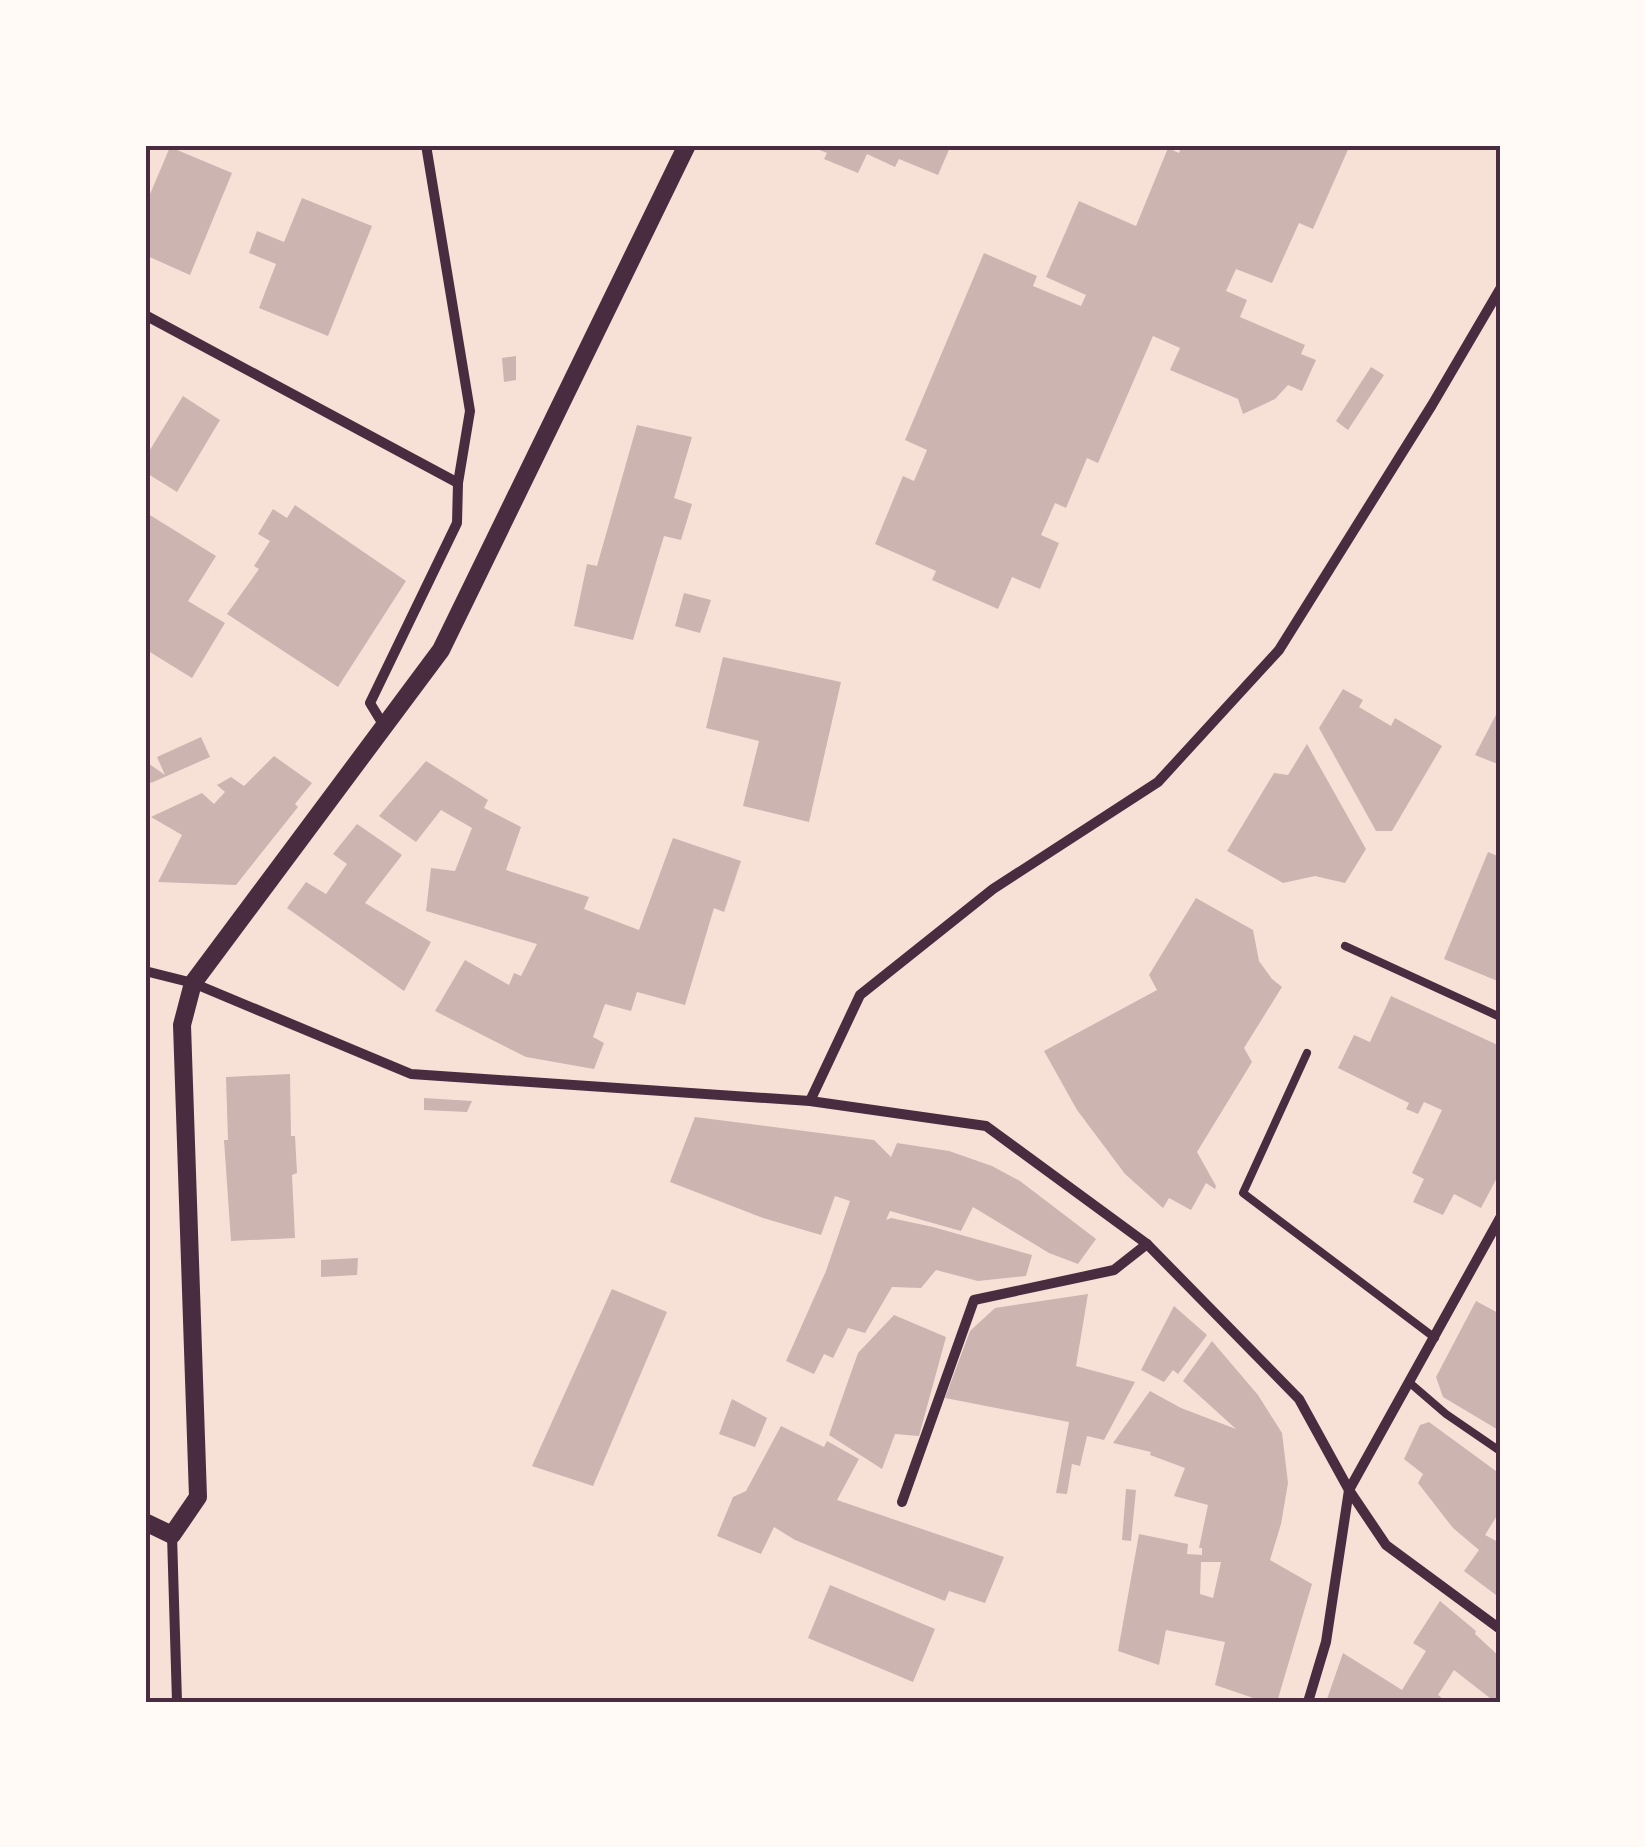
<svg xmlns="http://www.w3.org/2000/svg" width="1645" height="1847" viewBox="0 0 1645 1847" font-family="'Titillium Web',sans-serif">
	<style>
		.building { fill: #ccb4b1; fill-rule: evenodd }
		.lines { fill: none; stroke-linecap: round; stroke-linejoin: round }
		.service { stroke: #4a2c40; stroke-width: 8 }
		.minor { stroke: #4a2c40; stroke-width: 10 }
		.tertiary { stroke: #4a2c40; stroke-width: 18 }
		.neatline { fill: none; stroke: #4a2c40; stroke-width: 4 }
	</style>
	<rect width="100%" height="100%" fill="#f7e1d7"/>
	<g class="building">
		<path d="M807,145H951L938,175L899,159L895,167L867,154L858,173L824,159L827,153Z"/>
		<path d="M1182,145H1350L1313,229L1299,223L1272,283L1236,269L1226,291L1247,300L1240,317L1305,345L1301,354L1316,360L1302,391L1288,385L1275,399L1243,414L1238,399L1170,370L1180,348L1153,336L1098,463L1087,458L1066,508L1055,503L1041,535L1059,543L1040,589L1012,577L998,609L932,580L936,571L875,544L903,476L914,481L927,450L905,440L984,253L1037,276L1033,286L1081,306L1086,295L1046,277L1079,201L1136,226L1168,148L1179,153Z"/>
		<path d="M170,147L232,173L190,275L145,255V206Z"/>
		<path d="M302,198L372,226L328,336L259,308L276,264L249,253L257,231L284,242Z"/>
		<path d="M516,356V380L504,382L502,358Z"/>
		<path d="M1371,367L1384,375L1348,430L1336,421Z"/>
		<path d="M183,396L220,420L177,492L145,472V458Z"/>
		<path d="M637,425L692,437L674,498L692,504L681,540L664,536L633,640L574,626L587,564L597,566Z"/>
		<path d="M295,505L406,581L338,687L227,614L259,569L254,566L270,541L258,534L273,509L287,518Z"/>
		<path d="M145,512L216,556L188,601L225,623L192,678L145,649Z"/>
		<path d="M684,593L711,600L700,633L675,626Z"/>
		<path d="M723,657L841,682L809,822L743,806L759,741L706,728Z"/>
		<path d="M1343,689L1363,700L1359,707L1391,726L1395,718L1442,746L1392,831H1376L1319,728Z"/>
		<path d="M1500,707V765L1475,755Z"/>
		<path d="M201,737L210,757L151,783L145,779V761L165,775L157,757Z"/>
		<path d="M1307,744L1366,849L1345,883L1315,876L1283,883L1227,851L1274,773L1288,775Z"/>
		<path d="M274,756L312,783L295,804L298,807L236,885L158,882L182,835L151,817L202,793L214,804L225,792L217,785L231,777L244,786Z"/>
		<path d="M426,761L488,800L484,808L521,827L506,870L589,897L584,909L639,930L673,838L741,861L724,912L714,908L685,1005L637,992L631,1011L605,1004L593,1037L604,1043L594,1069L526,1057L435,1011L465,960L509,985L514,973L521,976L537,944L426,911L431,868L455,871L472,828L441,810L416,842L379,816Z"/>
		<path d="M357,824L402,855L365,903L431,942L404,991L287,908L306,882L326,894L347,864L333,854Z"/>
		<path d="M1488,852L1500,857V982L1444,959Z"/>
		<path d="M1196,898L1253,930L1259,961L1272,979L1282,987L1244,1048L1252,1062L1197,1152L1216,1186L1215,1189L1206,1183L1191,1210L1169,1198L1163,1208L1125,1174L1077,1110L1044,1051L1157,990L1149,975Z"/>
		<path d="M1391,996L1500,1046V1172L1481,1208L1454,1194L1443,1215L1413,1202L1424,1179L1412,1173L1442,1110L1424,1102L1418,1114L1406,1109L1409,1103L1338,1068L1354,1035L1370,1042Z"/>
		<path d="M290,1074L291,1136H295L297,1173L292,1175L295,1238L231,1241L224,1140H228L226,1077Z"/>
		<path d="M424,1098L472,1101L467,1112L424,1110Z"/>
		<path d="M695,1117L874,1140L891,1157L897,1143L949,1151L992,1166L1020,1181L1096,1239L1078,1264L1049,1253L973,1207L961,1231L890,1211L886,1220L891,1218L933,1227L1032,1255L1026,1276L978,1281L936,1270L921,1288L892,1287L865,1333L848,1328L833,1358L824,1354L814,1374L786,1361L826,1271L850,1201L835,1196L821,1235L763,1218L670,1182Z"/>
		<path d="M358,1258L357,1275L321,1277V1260Z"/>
		<path d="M612,1289L667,1312L593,1486L532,1466Z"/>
		<path d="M1088,1294L1076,1366L1135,1382L1104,1440L1087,1436L1080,1466L1072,1464L1067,1494L1056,1493L1069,1422L945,1398L970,1331L995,1308Z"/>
		<path d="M1476,1301L1500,1314V1431L1443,1397L1436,1377Z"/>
		<path d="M1174,1306L1207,1335L1178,1374L1173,1370L1164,1382L1141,1370Z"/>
		<path d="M894,1315L946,1337L919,1436L895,1434L882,1469L829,1435L858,1353Z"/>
		<path d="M1212,1341L1258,1395L1282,1433L1288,1483L1281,1524L1270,1560L1312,1584L1277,1702H1265L1215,1685L1225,1642L1166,1630L1159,1665L1118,1651L1139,1534L1188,1544L1187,1554L1202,1555V1548H1199L1208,1505L1174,1496L1185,1468L1150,1455L1151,1452L1113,1443L1150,1391L1181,1408L1236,1429L1183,1381ZM1201,1562H1221L1213,1598L1200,1594Z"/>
		<path d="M732,1399L767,1418L755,1447L719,1434Z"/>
		<path d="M1429,1422L1500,1474V1511L1485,1535L1500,1543V1598L1464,1571L1479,1550L1453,1528L1418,1483L1423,1474L1404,1459L1420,1425Z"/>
		<path d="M781,1426L824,1447L827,1441L859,1459L837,1500L1004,1557L985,1603L949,1591L945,1601L795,1540L774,1527L761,1554L717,1536L733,1497L746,1491Z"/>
		<path d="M1126,1489L1136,1490L1131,1541L1122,1540Z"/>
		<path d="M830,1585L935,1629L913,1682L808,1638Z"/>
		<path d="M1440,1601L1476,1631L1475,1634L1500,1657V1702H1495L1454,1670L1438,1695L1447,1702H1326L1343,1653L1402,1690L1426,1651L1413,1643Z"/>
	</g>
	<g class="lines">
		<g class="service">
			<path d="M1345,946L1500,1017"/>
			<path d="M1307,1053L1243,1193L1435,1338"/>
			<path d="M1410,1383L1446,1414L1500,1451"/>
		</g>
		<g class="minor">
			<path d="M145,315L458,483"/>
			<path d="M384,726L370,703L457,523L458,483L470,411L426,145"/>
			<path d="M145,971L193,983L411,1074L810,1101L986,1126L1147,1244L1299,1399L1349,1490L1386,1545L1500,1629"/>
			<path d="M810,1101L860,995L993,889L1158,782L1279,650L1432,405L1500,289"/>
			<path d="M902,1502L974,1300L1114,1270L1147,1244"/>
			<path d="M172,1535L177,1702"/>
			<path d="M1308,1702L1326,1642L1349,1490L1500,1218"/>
		</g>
		<path class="tertiary" d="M145,1522L172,1535L198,1497L182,1025L193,983L441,650L687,145"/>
	</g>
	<rect width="1645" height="1847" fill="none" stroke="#fffaf5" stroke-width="295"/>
	<rect x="148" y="148" width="1350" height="1552" class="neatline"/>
</svg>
